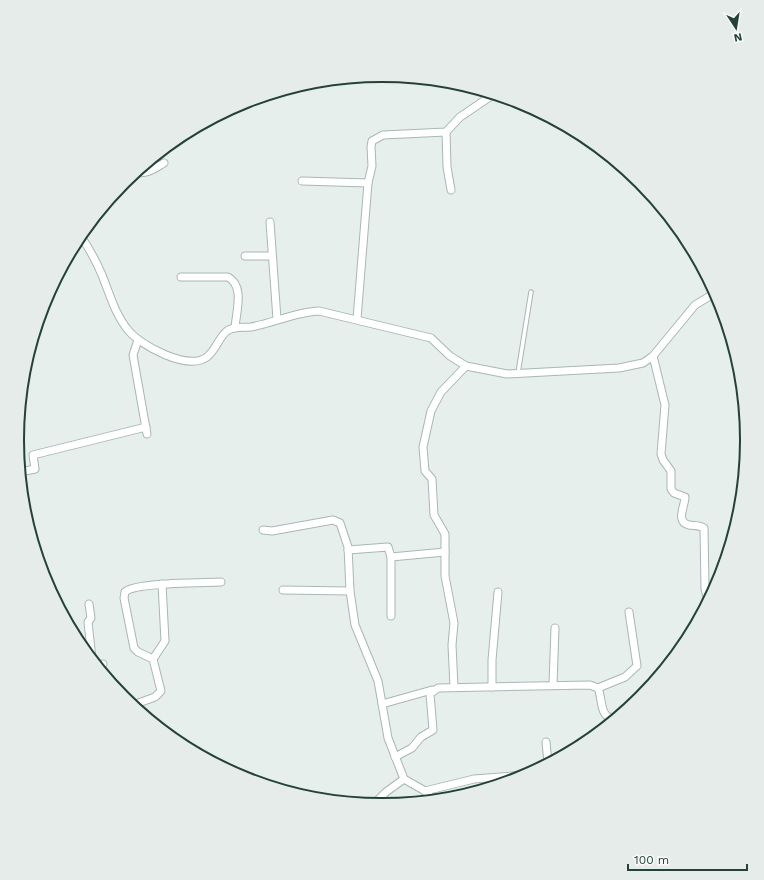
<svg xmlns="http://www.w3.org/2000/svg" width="764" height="880" viewBox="0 0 764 880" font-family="'Work Sans',sans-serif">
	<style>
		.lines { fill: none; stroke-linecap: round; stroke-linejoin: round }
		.lane-casing { stroke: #a8b8b2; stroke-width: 5.5 }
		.street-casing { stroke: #a8b8b2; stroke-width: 9 }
		.lane { stroke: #fff; stroke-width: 3.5 }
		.street { stroke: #fff; stroke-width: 7 }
		.rim { fill: none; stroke: #24423a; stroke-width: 2 }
	</style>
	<rect width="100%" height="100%" fill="#e6efeb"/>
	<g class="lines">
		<defs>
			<path id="lane" d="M518,373L531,292"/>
			<g id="street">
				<path d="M446,132L447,167L451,190"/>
				<path d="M136,172C147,175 155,168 164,163"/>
				<path d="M302,181L368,183"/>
				<path d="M270,222L277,319"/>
				<path d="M80,235C89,248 96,261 102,275C110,295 115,314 128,330C141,346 188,371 207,357C216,350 219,337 227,331C233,326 244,328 251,327C274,323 295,312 319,311L431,338L450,356L466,366L507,374L619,368L643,363L653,356L695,305L715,293"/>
				<path d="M245,256H272"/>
				<path d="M181,277H228C245,286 236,312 235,328"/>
				<path d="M357,319L368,183L372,166L371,147L372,141L383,135L446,132L460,117L494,94"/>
				<path d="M138,340L133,355L147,434"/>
				<path d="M653,356L665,405L661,454L663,460L671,471V489L674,493L685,497C685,506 675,522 689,525C694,526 699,525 704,528L705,589L708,601"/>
				<path d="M746,453V449"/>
				<path d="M20,472L35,469L33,455L146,427"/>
				<path d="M263,530L272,531L333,520L340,523L348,547L350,591L355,625L378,681L388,738L404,779L425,791L433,800"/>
				<path d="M348,550L388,547L391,557"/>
				<path d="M283,590L350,591"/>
				<path d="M89,604L91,618L88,622L92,659"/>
				<path d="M391,616V557L445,552"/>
				<path d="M153,659L165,641L162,584"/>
				<path d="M97,665L103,664"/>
				<path d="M553,685L555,628"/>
				<path d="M454,687L452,645L454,623L445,576V534L434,515L432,479L425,471L423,447L431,411L441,392L466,366"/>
				<path d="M492,687V660L498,592"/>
				<path d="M598,688L625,677L637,666L629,612"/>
				<path d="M382,704L432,690"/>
				<path d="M133,705L155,697L161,691L153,659L138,652L134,648L124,598L125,592C135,582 204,583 221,582"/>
				<path d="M546,742L548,763"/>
				<path d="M395,757L412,748L421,737L433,730L430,694L438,688L590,685L598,688C603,700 599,717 614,719"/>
				<path d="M425,791L474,779L525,775"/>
				<path d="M374,804L386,792L404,779"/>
			</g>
		</defs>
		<use href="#lane" class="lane-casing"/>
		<use href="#street" class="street-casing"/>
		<use href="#lane" class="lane"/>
		<use href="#street" class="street"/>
	</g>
	<path d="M0 0H764V880H0ZM24 440a358 358 0 1 1 716 0a358 358 0 1 1-716 0Z" fill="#e6ecea" fill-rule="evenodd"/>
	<path class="rim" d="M24 440a358 358 0 1 1 716 0a358 358 0 1 1-716 0Z"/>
	<g transform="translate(736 28) rotate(168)" stroke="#f7fbf9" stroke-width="3" paint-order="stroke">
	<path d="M0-3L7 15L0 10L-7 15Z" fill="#24423a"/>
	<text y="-6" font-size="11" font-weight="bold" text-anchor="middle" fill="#24423a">N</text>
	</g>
	<path d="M628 864v6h119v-6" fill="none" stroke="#24423a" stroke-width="2"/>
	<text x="634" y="864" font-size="12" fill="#24423a" stroke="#f7fbf9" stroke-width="3" paint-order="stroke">100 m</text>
</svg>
